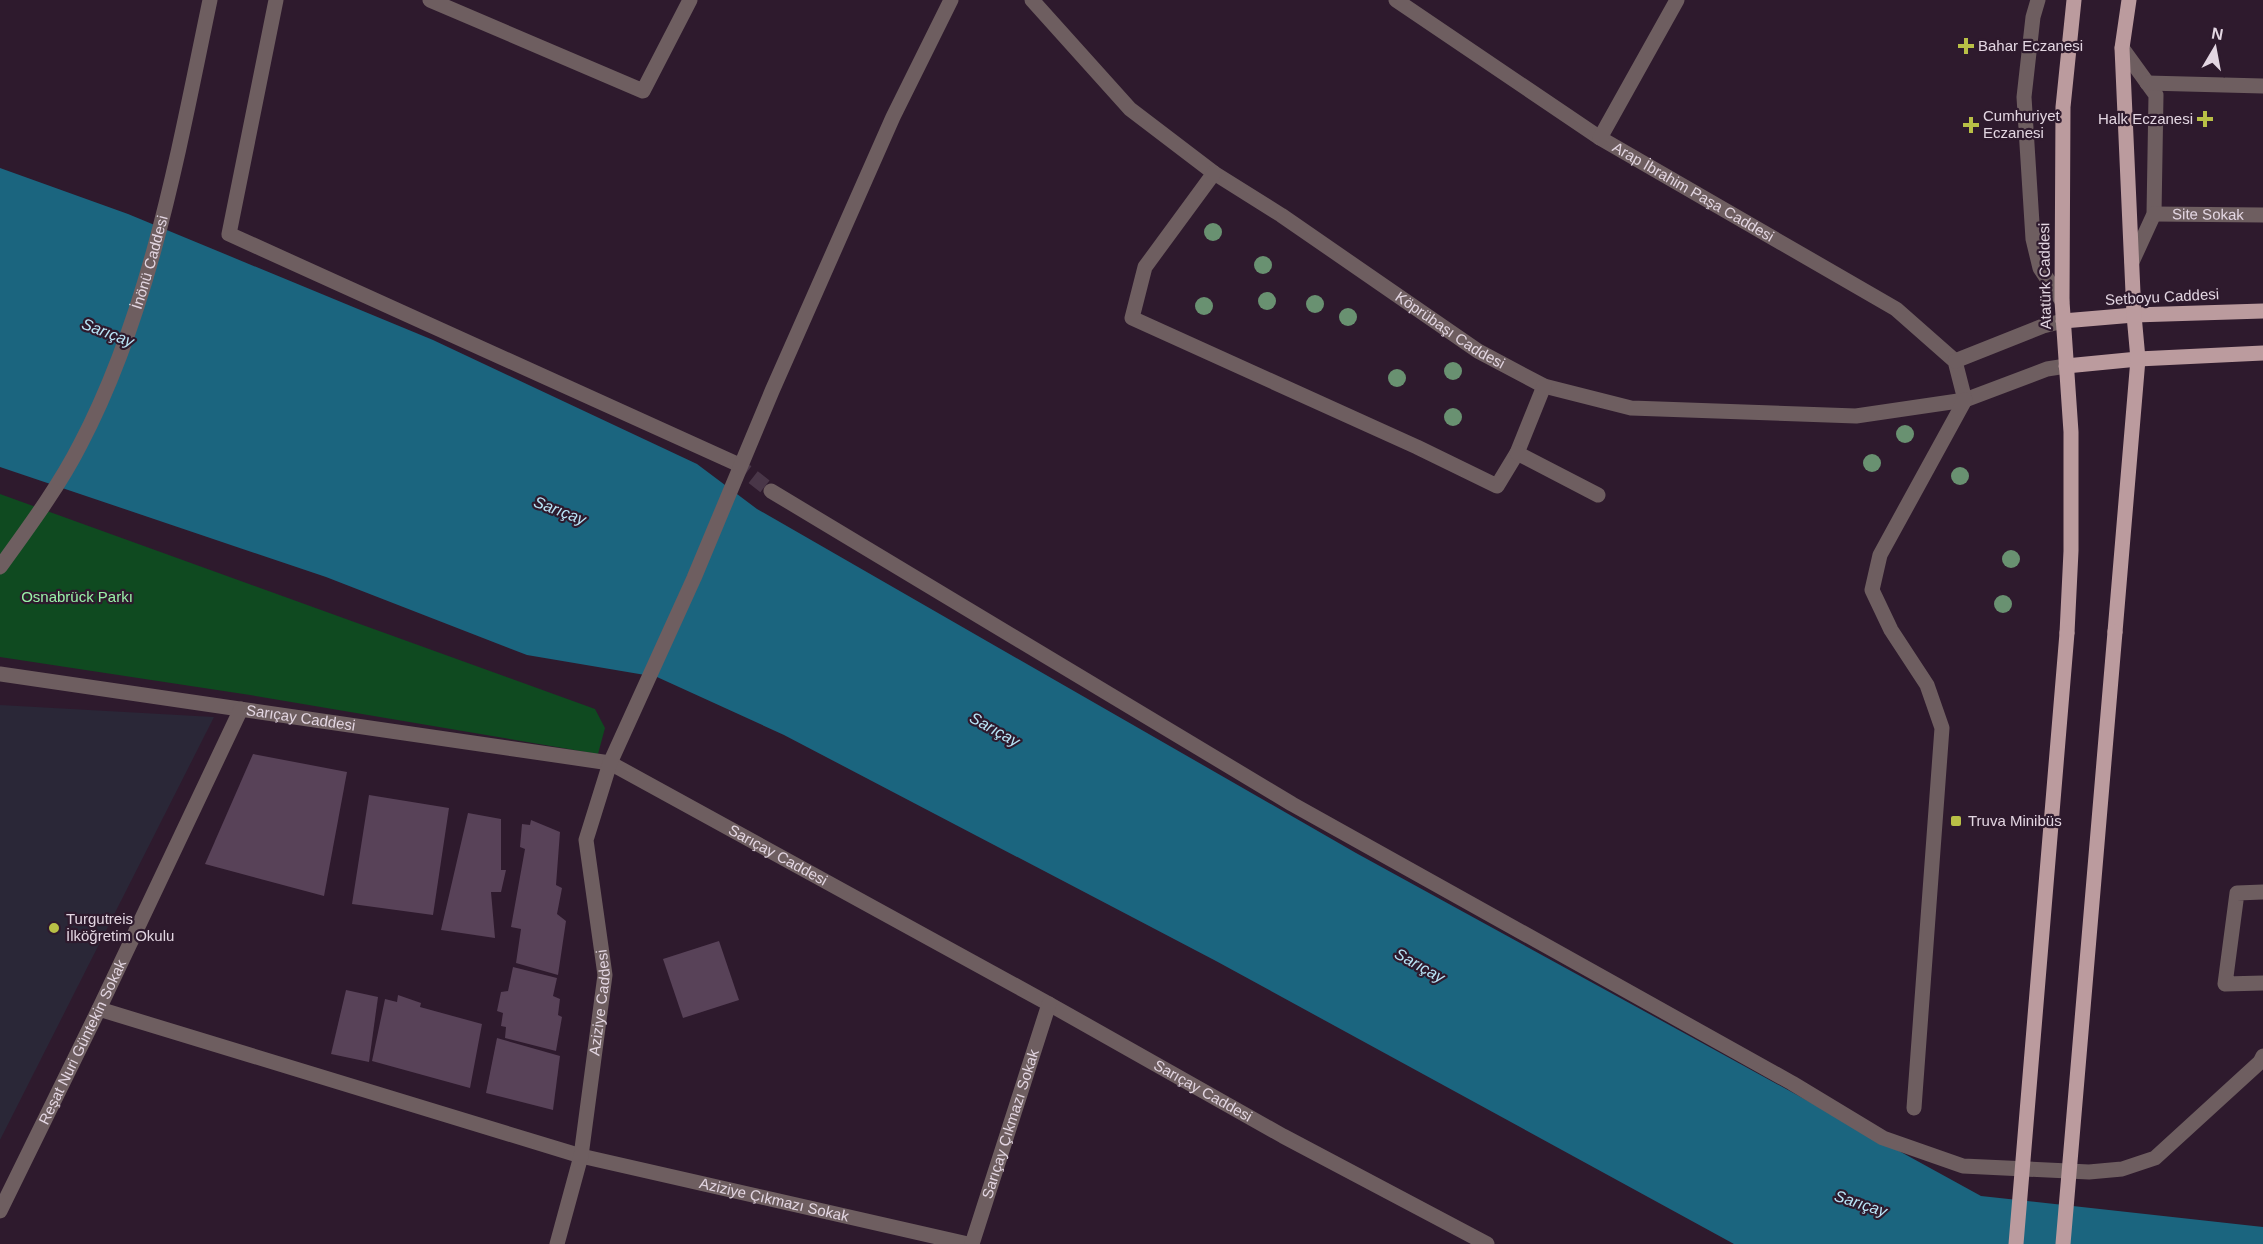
<svg xmlns="http://www.w3.org/2000/svg" width="2263" height="1244" viewBox="0 0 2263 1244" font-family="Arial,sans-serif">
	<style>
		.education { fill: #2a2737 }
		.green { fill: #0f4a20 }
		.water { fill: #1b657f }
		.building { fill: #584258 }
		.lines { fill: none; stroke-linecap: round; stroke-linejoin: round }
		.minor-tunnel { stroke: #493648; stroke-width: 15; stroke-dasharray: 15 8; stroke-linecap: butt }
		.minor { stroke: #6e5e60; stroke-width: 15 }
		.major { stroke: #bb9b9e; stroke-width: 15 }
		.major-bridge { stroke: #bb9b9e; stroke-width: 15 }
		.tree { fill: #699171 }
		.poi-dot { fill: #b9c046; stroke: #2e1a2d; stroke-width: 2 }
		.labels { text-anchor: middle; stroke-width: 4.5; stroke-linejoin: round; paint-order: stroke }
		.poi-label { font-size: 15px; fill: #e3d6e2; stroke: #2e1a2d; text-anchor: start }
		.street-label { font-size: 15px; fill: #e3d6e2; stroke: #2e1a2d }
		.park-label { font-size: 15px; fill: #9af2a9; stroke: #2e1a2d }
		.water-label { font-size: 16px; font-style: italic; fill: #b9e5f7; stroke: #2e1a2d }
	</style>
	<rect width="100%" height="100%" fill="#2e1a2d"/>
	<path class="education" d="M0,705L214,717L0,1140Z"/>
	<path class="green" d="M0,494L595,709L605,728L598,754L250,695L0,657Z"/>
	<path class="water" d="M0,168L128,214L433,340L697,464L757,509L1356,853L1981,1196L2263,1227V1244H1734L1216,961L784,735L657,677L527,655L326,577L0,467Z"/>
	<g class="building">
		<path d="M253,754L347,772L324,896L205,864Z"/>
		<path d="M369,795L449,808L433,915L352,904Z"/>
		<path d="M468,813L501,819V870H506L501,892H491L495,938L441,930Z"/>
		<path d="M531,820L560,832L556,885L562,888L557,914L566,921L558,975L516,963L521,929L511,927L525,849L520,847L522,824L530,825Z"/>
		<path d="M719,941L739,1000L683,1018L663,959Z"/>
		<path d="M513,967L557,978L553,996L560,999L558,1015L562,1017L556,1051L505,1038L506,1027L501,1026L503,1013L497,1011L501,992L508,991Z"/>
		<path d="M346,990L378,997L369,1062L331,1054Z"/>
		<path d="M398,995L421,1003L420,1007L482,1024L470,1088L372,1061L385,999L397,1002Z"/>
		<path d="M497,1038L560,1056L553,1110L486,1093Z"/>
	</g>
	<g class="lines">
		<path class="minor-tunnel" d="M735,463L771,491"/>
		<g class="minor">
			<path d="M276,0L229,234L735,463"/>
			<path d="M430,0L643,91L690,0"/>
			<path id="s1" d="M1032,0L1130,109L1214,173L1281,215L1478,351L1544,386L1631,408L1856,416L1965,400L2047,369L2066,366"/>
			<path id="s2" d="M1396,0L1600,138L1896,309L1955,361L1965,400"/>
			<path d="M2038,0L2033,17L2024,97L2033,239L2040,268L2062,301"/>
			<path d="M2122,48L2156,95L2154,214L2132,262"/>
			<path d="M2147,83L2263,86"/>
			<path d="M1600,138L1677,0"/>
			<path d="M1214,173L1145,267L1132,318L1417,447L1497,486L1517,453L1544,386"/>
			<path id="s3" d="M2154,214L2263,215"/>
			<path d="M1955,361L2043,326L2063,321"/>
			<path d="M1517,453L1598,495"/>
			<path d="M771,491L1292,804L1792,1083L1883,1138L1963,1166L2089,1172L2122,1169L2155,1158L2260,1062L2263,1056"/>
			<path id="s4" d="M0,567C28,528 58,488 80,445C151,310 179,148 210,0"/>
			<path id="s5" d="M0,674L610,763L1049,1004L1283,1136L1487,1244"/>
			<path d="M2263,892L2237,893L2225,984L2263,983"/>
			<path id="s6" d="M99,1009L581,1156L968,1244"/>
			<path d="M1914,1108L1942,728L1927,685L1891,630L1872,590L1880,555L1965,400"/>
			<path id="s7" d="M0,1211L99,1009L241,709"/>
			<path id="s8" d="M557,1244L581,1156L605,975L586,840L610,763L694,578L772,391L893,117L951,0"/>
			<path id="s9" d="M972,1244L1049,1004"/>
		</g>
		<g class="major">
			<path d="M2063,321L2134,315L2263,311"/>
			<path d="M2066,366L2138,359L2263,353"/>
			<path d="M2115,632L2138,359L2134,315L2122,48L2129,0"/>
			<path d="M2067,633L2071,551V432L2062,301L2063,107L2074,0"/>
		</g>
		<g class="major-bridge">
			<path d="M2016,1244L2067,633"/>
			<path d="M2063,1244L2115,632"/>
		</g>
	</g>
	<g class="tree">
		<circle cx="1213" cy="232" r="9"/>
		<circle cx="1263" cy="265" r="9"/>
		<circle cx="1267" cy="301" r="9"/>
		<circle cx="1315" cy="304" r="9"/>
		<circle cx="1204" cy="306" r="9"/>
		<circle cx="1348" cy="317" r="9"/>
		<circle cx="1453" cy="371" r="9"/>
		<circle cx="1397" cy="378" r="9"/>
		<circle cx="1453" cy="417" r="9"/>
		<circle cx="1905" cy="434" r="9"/>
		<circle cx="1872" cy="463" r="9"/>
		<circle cx="1960" cy="476" r="9"/>
		<circle cx="2011" cy="559" r="9"/>
		<circle cx="2003" cy="604" r="9"/>
	</g>
	<g class="poi-dot">
		<path d="M1963 37h6v6h6v6h-6v6h-6v-6h-6v-6h6z"/>
		<path d="M2202 110h6v6h6v6h-6v6h-6v-6h-6v-6h6z"/>
		<path d="M1968 116h6v6h6v6h-6v6h-6v-6h-6v-6h6z"/>
		<rect x="1950" y="815" width="12" height="12" rx="3"/>
		<circle cx="54" cy="928" r="6"/>
	</g>
	<g class="labels">
		<g class="poi-label">
			<text x="1978" y="51">Bahar Eczanesi</text>
			<text x="1983" y="121">Cumhuriyet<tspan x="1983" dy="17">Eczanesi</tspan></text>
			<text x="2193" y="124" text-anchor="end">Halk Eczanesi</text>
			<text x="1968" y="826">Truva Minibüs</text>
			<text x="66" y="924">Turgutreis<tspan x="66" dy="17">İlköğretim Okulu</tspan></text>
		</g>
		<g class="street-label">
			<text dy="5" stroke="none"><textPath href="#s2" startOffset="354">Arap İbrahim Paşa Caddesi</textPath></text>
			<text dy="5" stroke="none"><textPath href="#s3" startOffset="54">Site Sokak</textPath></text>
			<text dy="5" stroke="none"><textPath href="#s4" startOffset="342">İnönü Caddesi</textPath></text>
			<text transform="translate(2045 276) rotate(-91)" y="5">Atatürk Caddesi</text>
			<text transform="translate(2162 297) rotate(-3)" y="5">Setboyu Caddesi</text>
			<text dy="5" stroke="none"><textPath href="#s1" startOffset="536">Köprübaşı Caddesi</textPath></text>
			<text dy="5" stroke="none"><textPath href="#s5" startOffset="304">Sarıçay Caddesi</textPath></text>
			<text dy="5" stroke="none"><textPath href="#s5" startOffset="808">Sarıçay Caddesi</textPath></text>
			<text dy="5" stroke="none"><textPath href="#s8" startOffset="246">Aziziye Caddesi</textPath></text>
			<text dy="5" stroke="none"><textPath href="#s7" startOffset="188">Reşat Nuri Güntekin Sokak</textPath></text>
			<text dy="5" stroke="none"><textPath href="#s5" startOffset="1294">Sarıçay Caddesi</textPath></text>
			<text dy="5" stroke="none"><textPath href="#s9" startOffset="126">Sarıçay Çıkmazı Sokak</textPath></text>
			<text dy="5" stroke="none"><textPath href="#s6" startOffset="702">Aziziye Çıkmazı Sokak</textPath></text>
		</g>
		<g class="park-label">
			<text x="77" y="602">Osnabrück Parkı</text>
		</g>
		<g class="water-label">
			<text transform="translate(108 332) rotate(21)" y="6">Sarıçay</text>
			<text transform="translate(560 510) rotate(21)" y="6">Sarıçay</text>
			<text transform="translate(995 729) rotate(29)" y="6">Sarıçay</text>
			<text transform="translate(1420 965) rotate(29)" y="6">Sarıçay</text>
			<text transform="translate(1861 1203) rotate(18)" y="6">Sarıçay</text>
		</g>
	</g>
	<g transform="translate(2215 48) rotate(10)" stroke="#2e1a2d" stroke-width="4.5" paint-order="stroke">
	<path d="M0-4.5L10 22L0 15L-10 22Z" fill="#e3d6e2"/>
	<text y="-9" font-size="16" font-weight="bold" text-anchor="middle" fill="#e3d6e2">N</text>
	</g>
</svg>
